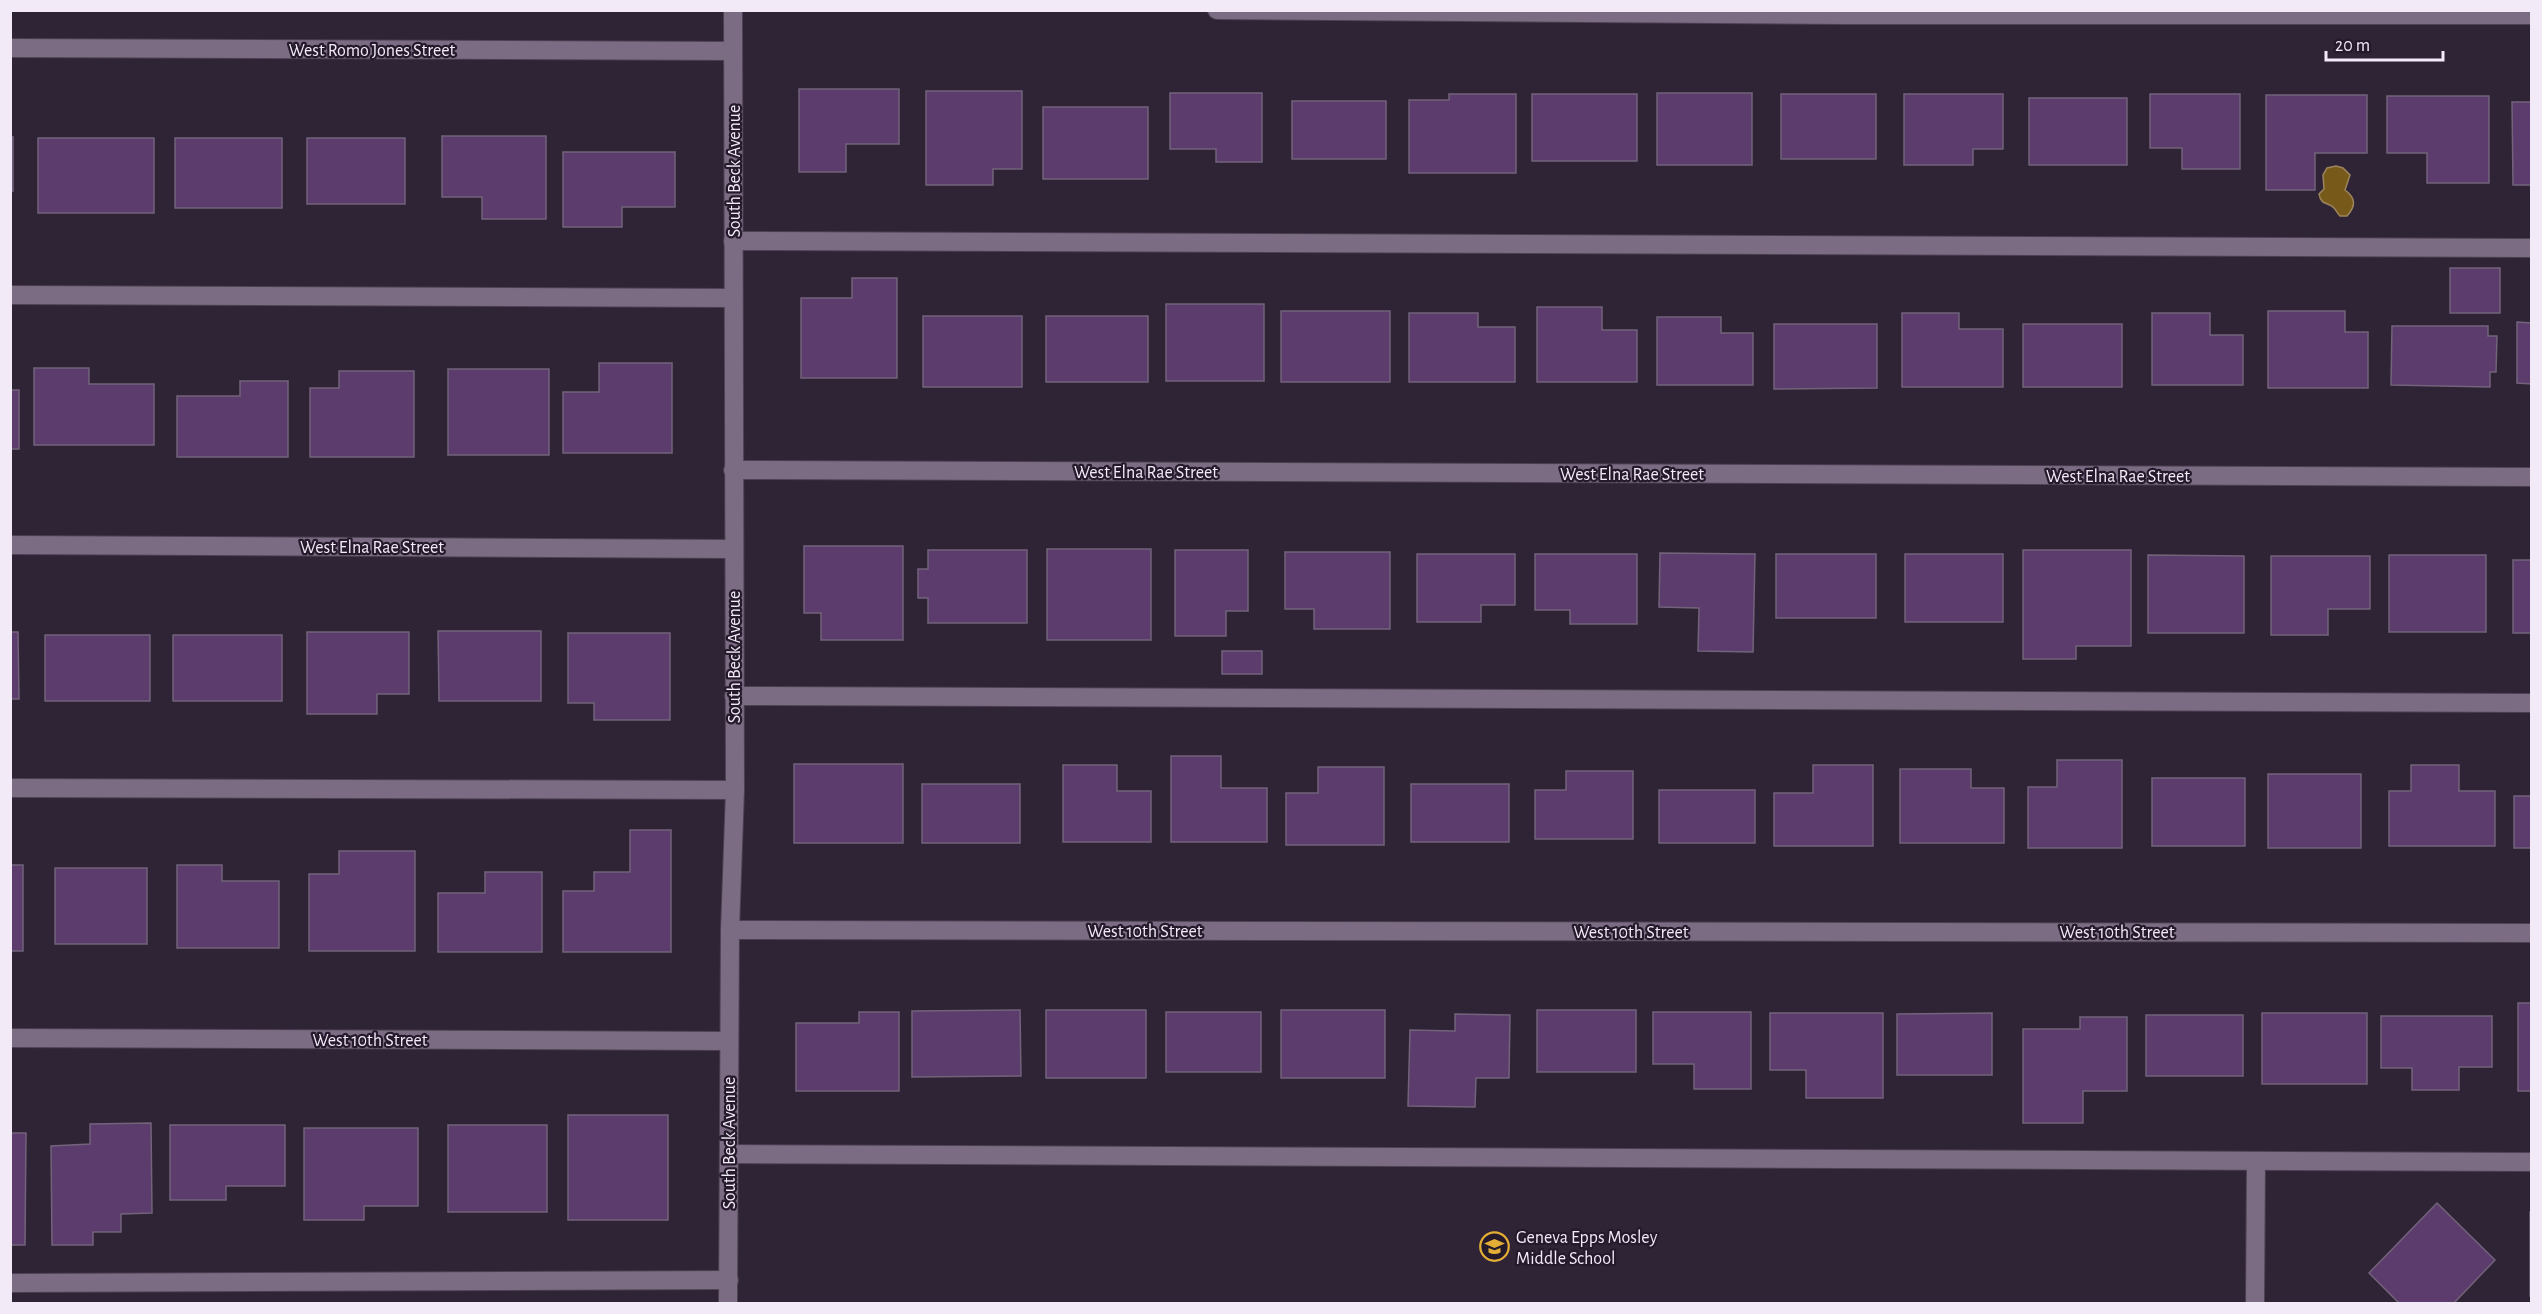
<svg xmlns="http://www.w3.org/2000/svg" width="2542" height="1314" viewBox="0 0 2542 1314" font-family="'Alegreya Sans',sans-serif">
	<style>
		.water { fill: #775a19; stroke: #9c855c; stroke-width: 1.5 }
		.building { fill: #5c3c6d; stroke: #72637a; stroke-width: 1.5 }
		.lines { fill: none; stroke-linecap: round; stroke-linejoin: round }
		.service-casing { stroke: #4c4152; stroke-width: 20 }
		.minor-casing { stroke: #4c4152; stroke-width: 20 }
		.service { stroke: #7b6c83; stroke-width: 18 }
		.minor { stroke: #7b6c83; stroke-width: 18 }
		.labels { text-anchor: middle; stroke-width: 4.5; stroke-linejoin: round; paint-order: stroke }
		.street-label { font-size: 18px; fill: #f2eaf7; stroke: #25192c }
		.poi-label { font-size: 18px; fill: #f2eaf7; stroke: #25192c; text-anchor: start }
	</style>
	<rect width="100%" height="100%" fill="#2f2336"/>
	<path class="water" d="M2336,166L2343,168L2350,175L2345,190C2356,198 2356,206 2347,216H2340C2337,213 2336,210 2334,208C2329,202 2321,206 2319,194L2324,189L2323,175L2327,168Z"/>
	<g class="building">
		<path d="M799,89H899V144H846V172H799Z"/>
		<path d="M926,91H1022V169H993V185H926Z"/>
		<path d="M1170,93H1262V162H1216V149H1170Z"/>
		<rect x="1657" y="93" width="95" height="72"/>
		<path d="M1449,94H1516V173H1409V100H1449Z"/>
		<rect x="1532" y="94" width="105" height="67"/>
		<rect x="1781" y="94" width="95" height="65"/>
		<path d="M1904,94H2003V149H1973V165H1904Z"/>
		<path d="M2150,94H2240V169H2182V148H2150Z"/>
		<path d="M2266,95H2367V153H2315V190H2266Z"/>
		<path d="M2387,96H2489V183H2427V153H2387Z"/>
		<rect x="2029" y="98" width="98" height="67"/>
		<rect x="1292" y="101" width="94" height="58"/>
		<path d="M2512,102H2532V185H2513Z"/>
		<rect x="1043" y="107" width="105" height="72"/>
		<path d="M442,136H546V219H482V197H442Z"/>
		<rect x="10" y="137" width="3" height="54"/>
		<rect x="38" y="138" width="116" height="75"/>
		<rect x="175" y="138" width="107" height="70"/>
		<rect x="307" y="138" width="98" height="66"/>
		<path d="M563,152H675V207H622V227H563Z"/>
		<rect x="2450" y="268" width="50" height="45"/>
		<path d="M852,278H897V378H801V298H852Z"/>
		<rect x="1166" y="304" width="98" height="77"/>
		<path d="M1537,307H1602V330H1637V382H1537Z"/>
		<rect x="1281" y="311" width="109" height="71"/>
		<path d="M2268,311H2345V332H2368V388H2268Z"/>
		<path d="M1409,313H1478V327H1515V382H1409Z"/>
		<path d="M1902,313H1959V329H2003V387H1902Z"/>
		<path d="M2152,313H2210V335H2243V385H2152Z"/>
		<rect x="923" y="316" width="99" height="71"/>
		<rect x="1046" y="316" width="102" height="66"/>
		<path d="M1657,317H1721V333H1753V385H1657Z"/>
		<path d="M2517,322L2532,323V384L2517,383Z"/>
		<path d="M1774,324H1877V388L1774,389Z"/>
		<rect x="2023" y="324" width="99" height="63"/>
		<path d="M2392,326H2488V336H2497L2496,372H2490V387L2391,385Z"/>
		<path d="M599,363H672V453H563V392H599Z"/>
		<path d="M34,368H89V384H154V445H34Z"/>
		<rect x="448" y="369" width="101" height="86"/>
		<path d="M339,371H414V457H310V388H339Z"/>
		<path d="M240,381H288V457H177V396H240Z"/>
		<rect x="10" y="390" width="9" height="59"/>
		<path d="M804,546H903V640H821V613H804Z"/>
		<rect x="1047" y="549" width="104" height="91"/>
		<path d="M928,550H1027V623H928V598H918V569H928Z"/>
		<path d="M1175,550H1248V611H1226V636H1175Z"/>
		<path d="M2023,550H2131V646H2076V659H2023Z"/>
		<path d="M1285,552H1390V629H1314V609H1285Z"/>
		<path d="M1660,553L1755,554L1753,652L1698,651L1699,608L1659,607Z"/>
		<path d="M1417,554H1515V605H1481V622H1417Z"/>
		<path d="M1535,554H1637V624H1570V610H1535Z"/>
		<rect x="1776" y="554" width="100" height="64"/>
		<rect x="1905" y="554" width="98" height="68"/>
		<path d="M2148,555L2244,556V633H2148Z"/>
		<rect x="2389" y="555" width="97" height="77"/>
		<path d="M2271,556H2370V609H2328V635H2271Z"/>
		<rect x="2513" y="560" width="19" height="73"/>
		<path d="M438,631H541V701H439Z"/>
		<path d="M10,632H18L19,699H10Z"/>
		<path d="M307,632H409V694H377V714H307Z"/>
		<path d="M568,633H670V720H594V703H568Z"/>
		<rect x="45" y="635" width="105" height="66"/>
		<rect x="173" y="635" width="109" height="66"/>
		<rect x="1222" y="651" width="40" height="23"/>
		<path d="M1171,756H1221V788H1267V842H1171Z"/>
		<path d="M2057,760H2122V848H2028V787H2057Z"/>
		<rect x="794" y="764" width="109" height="79"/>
		<path d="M1063,765H1117V791H1151V842H1063Z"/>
		<path d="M1813,765H1873V846H1774V793H1813Z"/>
		<path d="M2411,765H2459V791H2495V846H2389V791H2411Z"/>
		<path d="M1318,767H1384V845H1286V793H1318Z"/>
		<path d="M1900,769H1971V788H2004V843H1900Z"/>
		<path d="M1566,771H1633V839H1535V790H1566Z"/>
		<rect x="2268" y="774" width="93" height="74"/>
		<rect x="2152" y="778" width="93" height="68"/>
		<rect x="922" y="784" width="98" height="59"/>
		<rect x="1411" y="784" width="98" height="58"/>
		<rect x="1659" y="790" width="96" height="53"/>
		<rect x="2514" y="796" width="18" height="52"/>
		<path d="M630,830H671V952H563V891H594V872H630Z"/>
		<path d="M339,851H415V951H309V874H339Z"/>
		<rect x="10" y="865" width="13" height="86"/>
		<path d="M177,865H222V881H279V948H177Z"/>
		<rect x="55" y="868" width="92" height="76"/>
		<path d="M485,872H542V952H438V893H485Z"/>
		<rect x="2518" y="1003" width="14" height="88"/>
		<path d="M1020,1010L1021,1076L912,1077V1011Z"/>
		<rect x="1046" y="1010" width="100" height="68"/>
		<rect x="1281" y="1010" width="104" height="68"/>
		<rect x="1537" y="1010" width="99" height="62"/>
		<path d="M859,1012H899V1091H796V1023H859Z"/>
		<rect x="1166" y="1012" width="95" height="60"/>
		<path d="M1653,1012H1751V1089H1694V1064H1653Z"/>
		<path d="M1770,1013H1883V1098H1806V1070H1770Z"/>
		<path d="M1992,1013V1075H1897V1014Z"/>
		<rect x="2262" y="1013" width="105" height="71"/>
		<path d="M1455,1014L1510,1015L1509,1078H1476L1475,1107L1408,1106L1410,1030L1455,1031Z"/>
		<rect x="2146" y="1015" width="97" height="61"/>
		<path d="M2381,1016H2492V1067H2459V1090H2412V1068H2381Z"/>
		<path d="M2080,1017H2127V1091H2083V1123H2023V1029H2080Z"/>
		<rect x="568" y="1115" width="100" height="105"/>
		<path d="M151,1123L152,1213L121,1214V1232H93V1245H52L51,1146L90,1144V1124Z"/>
		<path d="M170,1125H285V1186H226V1200H170Z"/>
		<rect x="448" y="1125" width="99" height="87"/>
		<path d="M304,1128H418V1206H364V1220H304Z"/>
		<path d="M10,1133H26L25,1245H10Z"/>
		<path d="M2437,1203L2495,1260L2453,1304H2400L2369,1273Z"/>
		<rect x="2530" y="1212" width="2" height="84"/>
	</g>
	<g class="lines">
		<defs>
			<g id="service">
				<path d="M733,241L2532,248"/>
				<path d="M10,295L733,298"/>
				<path d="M734,696L2532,703"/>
				<path d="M10,788L735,790"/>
				<path d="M729,1154L2532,1162"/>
				<path d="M10,1283L729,1280"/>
				<path d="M2255,1304L2256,1161"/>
			</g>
			<g id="minor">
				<path d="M1217,10L1843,15H2532"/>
				<path d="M10,48L733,51"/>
				<path d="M733,470L2532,477"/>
				<path d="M10,545L733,549"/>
				<path d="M730,930L2532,933"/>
				<path d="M10,1038L729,1041"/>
				<path d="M728,1304L730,930L735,790L733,10"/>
			</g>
		</defs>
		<use href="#service" class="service-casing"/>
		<use href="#minor" class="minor-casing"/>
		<use href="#service" class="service"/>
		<use href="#minor" class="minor"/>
	</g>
	<defs>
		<symbol id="school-ring" viewBox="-11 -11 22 22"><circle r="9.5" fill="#25192c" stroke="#e3ae35" stroke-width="1.5"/><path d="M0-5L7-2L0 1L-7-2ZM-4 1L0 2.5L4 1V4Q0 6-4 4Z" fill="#e3ae35"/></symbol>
	</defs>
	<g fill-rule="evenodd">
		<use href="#school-ring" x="1478" y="1230" width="33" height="33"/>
	</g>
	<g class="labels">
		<g class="street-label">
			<text x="372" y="56">West Romo Jones Street</text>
			<text transform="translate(734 171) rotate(-90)" y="6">South Beck Avenue</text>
			<text x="1146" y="478">West Elna Rae Street</text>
			<text x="1632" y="480">West Elna Rae Street</text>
			<text x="2118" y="482">West Elna Rae Street</text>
			<text x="372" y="553">West Elna Rae Street</text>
			<text transform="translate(734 657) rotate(-90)" y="6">South Beck Avenue</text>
			<text x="1145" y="937">West 10th Street</text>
			<text x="1631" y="938">West 10th Street</text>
			<text x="2117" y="938">West 10th Street</text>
			<text x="370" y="1046">West 10th Street</text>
			<text transform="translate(729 1143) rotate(-90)" y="6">South Beck Avenue</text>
		</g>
		<g class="poi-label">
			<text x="1516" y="1243">Geneva Epps Mosley<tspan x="1516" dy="21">Middle School</tspan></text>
		</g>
	</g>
	<rect width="2542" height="1314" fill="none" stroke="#f2eaf7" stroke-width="24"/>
	<path d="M2326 51v9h117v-9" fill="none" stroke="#f2eaf7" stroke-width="3"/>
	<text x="2335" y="51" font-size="18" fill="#f2eaf7" stroke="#25192c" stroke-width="4.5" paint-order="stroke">20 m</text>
</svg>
